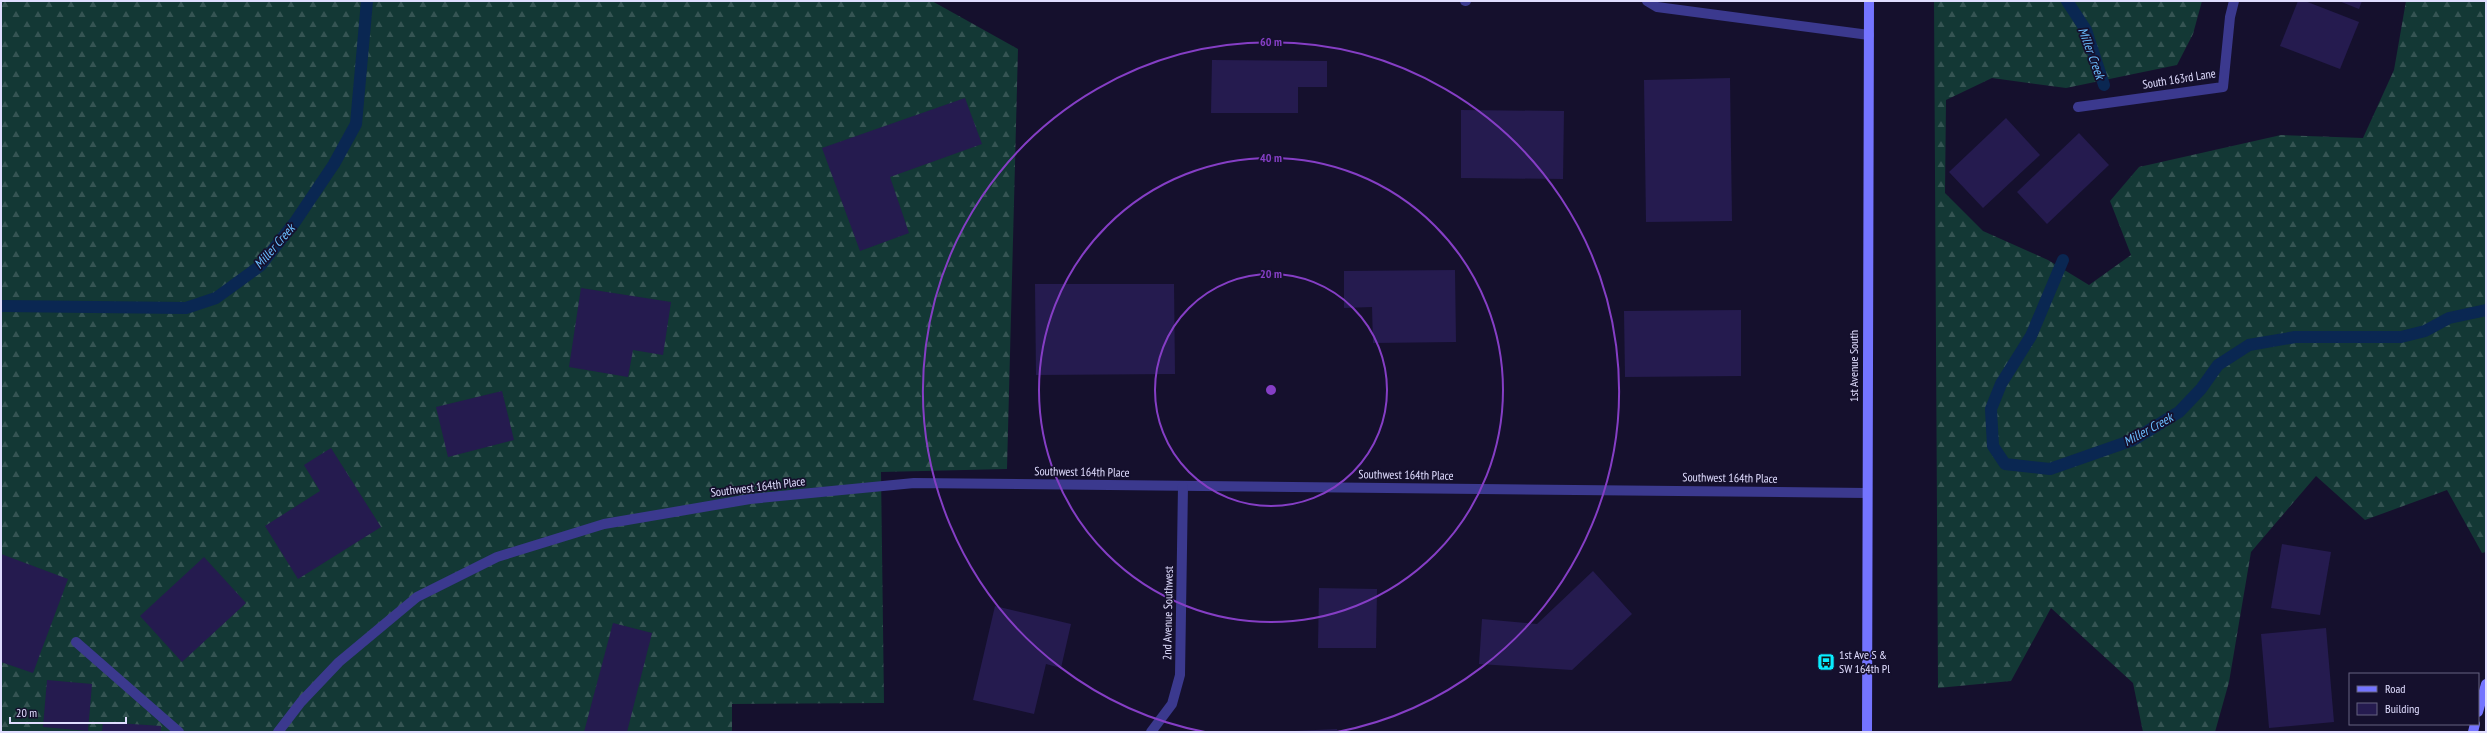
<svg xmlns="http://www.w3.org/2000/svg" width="2487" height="733" viewBox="0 0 2487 733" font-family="'PT Sans Narrow',sans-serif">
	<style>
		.forest { fill: url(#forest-firs) }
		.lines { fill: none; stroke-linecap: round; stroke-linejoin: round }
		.stream { stroke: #0a2752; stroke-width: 12 }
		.building { fill: #251b4f }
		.lane { stroke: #3b398e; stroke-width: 10 }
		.street { stroke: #3b398e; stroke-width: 10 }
		.secondary { stroke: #7474ff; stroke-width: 10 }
		.ring { fill: none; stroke: #853ec5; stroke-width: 2 }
		.labels { text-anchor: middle; stroke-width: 3.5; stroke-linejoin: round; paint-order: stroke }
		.street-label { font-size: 12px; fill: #e0ddff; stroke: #15102d }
		.poi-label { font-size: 12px; fill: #e0ddff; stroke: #15102d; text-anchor: start }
		.water-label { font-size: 13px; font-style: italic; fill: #6bbeff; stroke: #15102d }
		.centre { fill: #853ec5; stroke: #15102d; stroke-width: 2 }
		.ring-label { font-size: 12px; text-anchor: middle; font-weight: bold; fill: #853ec5; stroke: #15102d; stroke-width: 3.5; stroke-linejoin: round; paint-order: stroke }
	</style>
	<defs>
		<pattern id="forest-firs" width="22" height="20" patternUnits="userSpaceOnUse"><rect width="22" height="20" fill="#133835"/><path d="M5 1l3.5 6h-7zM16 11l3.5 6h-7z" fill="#355453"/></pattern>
	</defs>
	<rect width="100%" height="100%" fill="#15102d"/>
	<g class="forest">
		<path d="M1,1H932L1018,49L1007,469L881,472L884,703L732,704V732H1Z"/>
		<path d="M1934,1H2202L2193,34L2177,65L2066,88L1992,78L1946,100L1945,193L1983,231L2048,260L2089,285L2131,255L2110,201L2139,167L2281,135L2363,138L2394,70L2406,1H2486V552L2482,553L2447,490L2365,520L2316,476L2251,552L2229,682L2215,732H2143L2133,683L2051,608L2011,681L1938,688Z"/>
	</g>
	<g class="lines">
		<g class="stream">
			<path d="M2067,1L2086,30L2104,85"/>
			<path d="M2063,260L2031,336L2001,384L1991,409L1993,446L2005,464L2050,469L2133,440L2179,412L2201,389L2218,365L2249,345L2295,337H2401L2425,331L2449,318L2486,310"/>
			<path d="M1,306L186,308L216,298L260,266L295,222L334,164L356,124L367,1"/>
		</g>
	</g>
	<g class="building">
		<path d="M2298,1H2305L2359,22L2340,69L2280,46Z"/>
		<path d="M2339,1H2362L2359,9Z"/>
		<path d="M1212,60L1327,61V87H1298V113H1211Z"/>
		<path d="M1730,78L1732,221L1646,222L1644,80Z"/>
		<path d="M965,98L982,144L890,177L909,233L860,251L822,148Z"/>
		<path d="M1461,110L1564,111L1563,179L1461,178Z"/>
		<path d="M2006,118L2040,155L1983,208L1949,172Z"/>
		<path d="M2079,133L2109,165L2047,224L2017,192Z"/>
		<path d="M1455,270L1456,342L1373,343L1372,307L1344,308V271Z"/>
		<path d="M1035,284H1174L1175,374L1036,375Z"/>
		<path d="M581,288L671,302L663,355L633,350L628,377L569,367Z"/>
		<path d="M1741,310V376L1625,377L1624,311Z"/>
		<path d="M502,391L514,440L448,457L436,407Z"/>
		<path d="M331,448L381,527L298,579L265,526L320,491L304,465Z"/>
		<path d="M2282,544L2331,552L2320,615L2271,608Z"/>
		<path d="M1,554L68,579L33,673L1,662Z"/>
		<path d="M204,557L246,603L182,662L140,616Z"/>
		<path d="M1593,571L1632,614L1572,670L1479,664L1482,619L1537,624Z"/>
		<path d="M1319,588L1377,589L1376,648H1318Z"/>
		<path d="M995,606L1071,624L1061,668L1046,664L1034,714L973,700Z"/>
		<path d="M613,623L652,633L627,732H584Z"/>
		<path d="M2326,628L2334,722L2269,728L2261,634Z"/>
		<path d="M47,680L92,684L88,731L43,727Z"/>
		<path d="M103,722L161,726V732H102Z"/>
		<path d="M1337,729L1338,732H1294V731Z"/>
	</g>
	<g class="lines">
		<g class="lane">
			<path d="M1465,1H1466"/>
			<path d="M1647,1L1657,7L1869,35"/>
			<path d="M76,642L179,732"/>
		</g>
		<g class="street">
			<path d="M2078,107L2223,87L2230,17L2234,1"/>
			<path d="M278,732L301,702L339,662L417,597L497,557L604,524L750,499L914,483L1867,493"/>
			<path d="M1151,732L1172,704L1180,675L1183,486"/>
		</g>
		<g class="secondary">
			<path d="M2478,712L2486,684"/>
			<path d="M1867,732L1869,1"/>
			<path d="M2473,732L2475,724"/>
		</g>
	</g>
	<g class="ring">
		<circle cx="1271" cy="390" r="116"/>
		<circle cx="1271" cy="390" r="232"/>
		<path d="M1205 732A348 348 0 1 1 1337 732"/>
	</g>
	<defs>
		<symbol id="bus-square" viewBox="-11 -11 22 22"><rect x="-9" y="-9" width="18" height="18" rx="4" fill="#09edff" stroke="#15102d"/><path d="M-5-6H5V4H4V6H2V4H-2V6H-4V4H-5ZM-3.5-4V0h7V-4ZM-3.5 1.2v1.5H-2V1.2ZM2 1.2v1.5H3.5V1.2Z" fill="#111"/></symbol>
	</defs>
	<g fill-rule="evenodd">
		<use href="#bus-square" x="1816" y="652" width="20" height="20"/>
	</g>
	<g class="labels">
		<g class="street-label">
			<text transform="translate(2179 79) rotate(-9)" y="4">South 163rd Lane</text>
			<text transform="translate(1854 366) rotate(-90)" y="4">1st Avenue South</text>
			<text transform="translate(1082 472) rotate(1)" y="4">Southwest 164th Place</text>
			<text transform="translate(1406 475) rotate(1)" y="4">Southwest 164th Place</text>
			<text transform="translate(1730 478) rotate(1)" y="4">Southwest 164th Place</text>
			<text transform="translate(758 487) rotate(-7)" y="4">Southwest 164th Place</text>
			<text transform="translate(1168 613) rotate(-89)" y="4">2nd Avenue Southwest</text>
		</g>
		<g class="poi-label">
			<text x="1839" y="659">1st Ave S &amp;<tspan x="1839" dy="14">SW 164th Pl</tspan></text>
		</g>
		<g class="water-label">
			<text transform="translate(2092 53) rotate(70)" y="5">Miller Creek</text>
			<text transform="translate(274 246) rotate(-49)" y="5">Miller Creek</text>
			<text transform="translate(2148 429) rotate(-29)" y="5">Miller Creek</text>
		</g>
	</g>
	<circle cx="1271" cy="390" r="6" class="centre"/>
	<g class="ring-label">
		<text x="1271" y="46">60 m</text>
		<text x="1271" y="162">40 m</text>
		<text x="1271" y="278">20 m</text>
	</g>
	<rect width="2487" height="733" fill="none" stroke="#e0ddff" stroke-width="4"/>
	<rect x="2349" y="673" width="130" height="52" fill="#15102d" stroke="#666281"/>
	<rect x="2357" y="686" width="20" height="6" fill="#7474ff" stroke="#666281"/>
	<text x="2385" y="693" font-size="12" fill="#e0ddff">Road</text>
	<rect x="2357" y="703" width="20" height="12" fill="#251b4f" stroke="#666281"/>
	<text x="2385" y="713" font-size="12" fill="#e0ddff">Building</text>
	<path d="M10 717v6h116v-6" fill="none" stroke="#e0ddff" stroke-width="2"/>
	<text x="16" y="717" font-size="12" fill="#e0ddff" stroke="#15102d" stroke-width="3" paint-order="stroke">20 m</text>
</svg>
